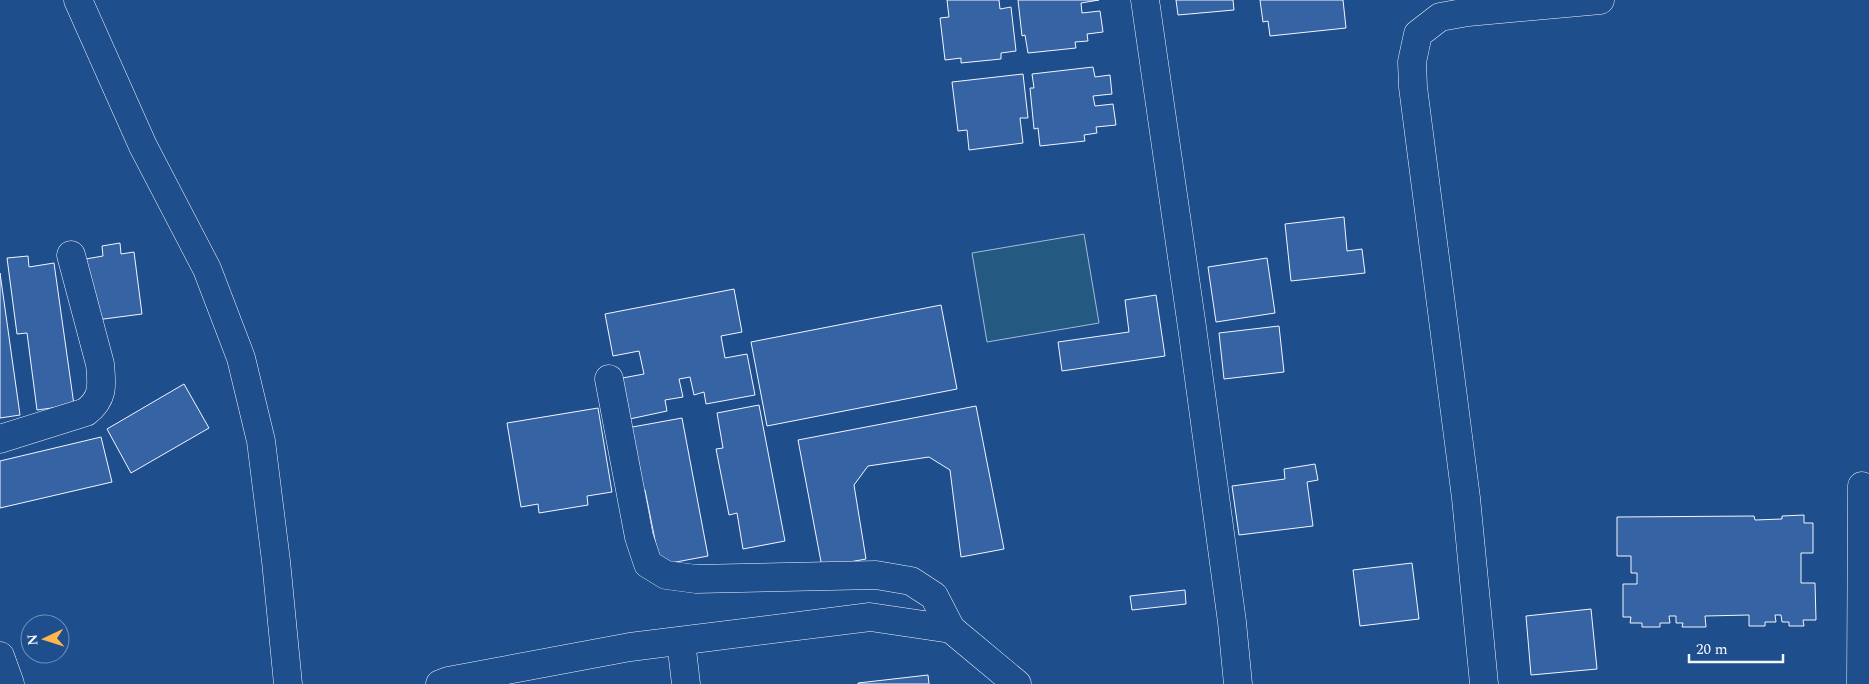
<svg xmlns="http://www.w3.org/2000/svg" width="1869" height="684" viewBox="0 0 1869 684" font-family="Spectral,serif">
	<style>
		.green { fill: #245a82; stroke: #a8bbd7 }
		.building { fill: #3563a3; stroke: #f2f6ff }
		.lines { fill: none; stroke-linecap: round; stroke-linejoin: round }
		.minor-casing { stroke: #f2f6ff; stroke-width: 29 }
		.minor { stroke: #1f4e8c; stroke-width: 28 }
	</style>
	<rect width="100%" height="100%" fill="#1f4e8c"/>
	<path class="green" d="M1084,234L1099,323L987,342L972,253Z"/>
	<g class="building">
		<path d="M947,0H999L1000,9L1011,7L1016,51L1001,53V59L961,63V58L945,60L940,18L949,17Z"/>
		<path d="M1018,0H1099L1081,3L1082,13L1100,11L1103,32L1087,34L1088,41L1075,42L1076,48L1028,53L1025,35L1022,36Z"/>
		<path d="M1176,0H1233L1234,10L1178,15Z"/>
		<path d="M1260,0H1343L1346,28L1270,36L1268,21L1263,22Z"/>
		<path d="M1093,67L1095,77L1110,75L1112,94L1093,96L1095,106L1113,104L1116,125L1096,127L1097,133L1084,135L1085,141L1040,146L1038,128L1034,129L1030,88H1034L1032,74Z"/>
		<path d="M1023,74L1028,118H1020L1023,143L969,150L967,130L958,131L952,82Z"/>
		<path d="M1344,217L1347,251L1362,249L1365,273L1291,281L1285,224Z"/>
		<path d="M120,243L121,254L134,252L142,314L96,320L80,260L103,256L102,246Z"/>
		<path d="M28,256L29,267L54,263L74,405L37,410L27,333L17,334L7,258Z"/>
		<path d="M1267,258L1275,313L1216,322L1208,267Z"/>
		<path d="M0,273L20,415L0,418Z"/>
		<path d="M734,289L742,332L721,336L725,358L747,354L755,395L706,404L704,392L694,395L690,377L679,379L683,397L665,400L667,411L625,420L617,379L644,374L639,351L613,356L605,314Z"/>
		<path d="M1156,295L1165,356L1062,371L1058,342L1129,332L1125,300Z"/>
		<path d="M941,305L957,389L767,426L751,342Z"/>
		<path d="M1279,326L1284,372L1224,379L1219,333Z"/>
		<path d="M184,384L209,428L131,473L107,429Z"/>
		<path d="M759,405L785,541L743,549L737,513L729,515L716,449L723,448L717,413Z"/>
		<path d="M976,406L1004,549L961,557L950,470L929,457L868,466L854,485L866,559L822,567L798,440Z"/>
		<path d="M598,408L612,492L587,496L588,505L539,513L538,504L521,507L507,423Z"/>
		<path d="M682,418L708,556L660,565L645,490L639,491L627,428Z"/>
		<path d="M101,437L112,482L0,508V461Z"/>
		<path d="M1315,464L1318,480L1307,482L1313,526L1239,535L1232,486L1285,479L1284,469Z"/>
		<path d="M1804,515V523H1813V553H1801V583H1815L1816,620H1803L1804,626H1789V622H1782L1781,615H1775L1776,622H1765V626H1749V615L1705,616L1706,627H1682L1683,623H1676V616H1669L1670,623H1660V627H1642V623H1630L1631,617H1623V584H1637V573H1631V556H1617V517L1754,516L1755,520L1782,519V516Z"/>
		<path d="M1412,563L1419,619L1360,626L1353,570Z"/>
		<path d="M1185,590L1186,604L1132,610L1130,596Z"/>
		<path d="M1591,609L1597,669L1531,675L1526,616Z"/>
		<path d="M928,675L929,684H858V683Z"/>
	</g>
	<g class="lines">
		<defs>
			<g id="minor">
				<path d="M78,0L143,146L207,269L241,358L261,441L276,561L288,684"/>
				<path d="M1145,0L1192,327L1232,622L1238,684"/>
				<path d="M609,379L639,537L648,564L666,575L696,579L876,575L911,581L934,596L951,629"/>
				<path d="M0,439L86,412C104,398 102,385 100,364L71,255"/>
				<path d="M681,641L686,684"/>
				<path d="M0,656L10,684"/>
				<path d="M440,684L448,681L630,647L870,617L951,629L1017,684"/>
				<path d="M1484,684L1466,498L1413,87L1412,62L1418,34L1440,17L1468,12L1600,0"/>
				<path d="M1861,684L1862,486"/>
			</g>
		</defs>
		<use href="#minor" class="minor-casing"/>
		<use href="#minor" class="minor"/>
	</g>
	<g transform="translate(45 639) rotate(266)"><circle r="24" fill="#1f4e8c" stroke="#7391ba"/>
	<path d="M0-4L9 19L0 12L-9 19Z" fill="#ffb74d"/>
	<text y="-8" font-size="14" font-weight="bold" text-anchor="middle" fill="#f2f6ff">N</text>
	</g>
	<path d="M1689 654v8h94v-8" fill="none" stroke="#f2f6ff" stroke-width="2.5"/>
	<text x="1696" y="654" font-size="15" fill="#f2f6ff" stroke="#1f4e8c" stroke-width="4" paint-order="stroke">20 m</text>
</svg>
